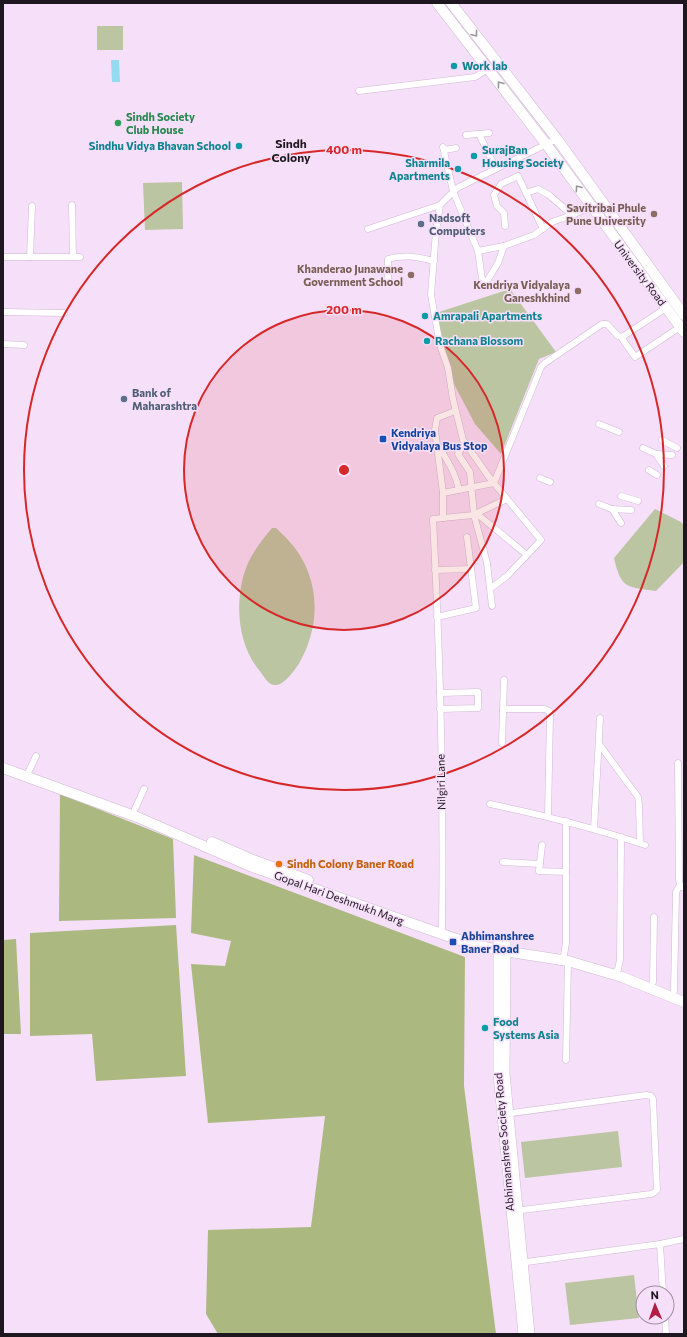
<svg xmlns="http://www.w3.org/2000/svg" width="687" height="1337" viewBox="0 0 687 1337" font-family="Commissioner,sans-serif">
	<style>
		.green { fill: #bbc5a2 }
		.forest { fill: #abb981 }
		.water { fill: #92dbf1 }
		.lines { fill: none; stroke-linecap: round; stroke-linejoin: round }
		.street-casing { stroke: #cfb8d2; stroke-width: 7 }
		.secondary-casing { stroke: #cfb8d2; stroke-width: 10 }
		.primary-casing { stroke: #cfb8d2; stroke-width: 11 }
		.street { stroke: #fff; stroke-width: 6 }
		.secondary { stroke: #fff; stroke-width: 9 }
		.primary { stroke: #fff; stroke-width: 10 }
		.oneway { stroke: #9a979b }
		.ring { fill: none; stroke: #d62828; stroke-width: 2 }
		.culture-dot { fill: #0f9aa8; stroke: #f6dff9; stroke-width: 1.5 }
		.leisure-dot { fill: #2e9e5b; stroke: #f6dff9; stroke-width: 1.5 }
		.education-dot { fill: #8d6e63; stroke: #f6dff9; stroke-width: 1.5 }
		.service-dot { fill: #5c6f8a; stroke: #f6dff9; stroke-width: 1.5 }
		.transit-dot { fill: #1a4fb4; stroke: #f6dff9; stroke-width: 1.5 }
		.food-dot { fill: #e8710a; stroke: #f6dff9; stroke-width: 1.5 }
		.labels { text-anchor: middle; stroke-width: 3; stroke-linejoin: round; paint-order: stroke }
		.culture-label { font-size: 11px; font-weight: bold; fill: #0d838f; stroke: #f6dff9; text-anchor: start }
		.leisure-label { font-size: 11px; font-weight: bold; fill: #27864d; stroke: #f6dff9; text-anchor: start }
		.education-label { font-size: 11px; font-weight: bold; fill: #785e54; stroke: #f6dff9; text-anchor: end }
		.service-label { font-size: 11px; font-weight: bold; fill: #4e5e75; stroke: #f6dff9; text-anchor: start }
		.street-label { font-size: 11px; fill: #1f1720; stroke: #f6dff9 }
		.transit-label { font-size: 11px; font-weight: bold; fill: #164399; stroke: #f6dff9; text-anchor: start }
		.food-label { font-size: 11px; font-weight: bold; fill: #c56008; stroke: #f6dff9; text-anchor: start }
		.neighbourhood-label { font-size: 12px; font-weight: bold; fill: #1f1720; stroke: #f6dff9 }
		.centre { fill: #d62828; stroke: #f6dff9; stroke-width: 2 }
		.ring-label { font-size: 12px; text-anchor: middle; font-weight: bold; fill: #d62828; stroke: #f6dff9; stroke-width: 3; stroke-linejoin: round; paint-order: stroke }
	</style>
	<rect width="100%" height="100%" fill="#f6dff9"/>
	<g class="green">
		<rect x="97" y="26" width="26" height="24"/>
		<path d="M182,182L183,229L145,230L143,183Z"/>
		<path d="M510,289L556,352L539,359L501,454L475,424L455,386L437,328L439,312Z"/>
		<path d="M655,509L681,522L684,525V562L656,591C627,587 621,589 614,558Z"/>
		<path d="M272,528H276C280,532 285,536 289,541C321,576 322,626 298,665C294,671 284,685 276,685C268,686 264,676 259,670C236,642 234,596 248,563C254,550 263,539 272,528Z"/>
		<path d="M618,1131L622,1167L525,1178L521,1142Z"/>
		<path d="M634,1275L639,1318L570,1325L565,1283Z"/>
	</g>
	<g class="forest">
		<path d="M60,792L68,797L173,839L176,918L59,921Z"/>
		<path d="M194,855L465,957L464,1086L496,1334H218L206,1314L208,1230L311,1227L325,1116L208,1123L191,964L225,966L231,941L191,933Z"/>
		<path d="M176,925L186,1076L96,1081L92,1034L30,1036V933Z"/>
		<path d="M3,927L4,940L16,939L21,1034H3Z"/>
	</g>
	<path class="water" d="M111,60H119L120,82H112Z"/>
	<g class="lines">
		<defs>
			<g id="street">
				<path d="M359,91L475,77L488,69"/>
				<path d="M479,134L496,169"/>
				<path d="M466,135L489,133"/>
				<path d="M443,147L453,191L478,251L504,246L534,235L552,222L572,215L591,206"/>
				<path d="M444,150L456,148"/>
				<path d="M526,193L538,189L549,195L572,215"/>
				<path d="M72,205L73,257"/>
				<path d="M505,226L504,213L497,206L494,195L501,184L518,176L543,229"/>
				<path d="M368,229L440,205"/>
				<path d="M478,251L482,279L484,282L487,281L498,263L504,246"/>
				<path d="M3,257H80"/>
				<path d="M30,257L32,206"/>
				<path d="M388,281V259C404,254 418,257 434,261"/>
				<path d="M3,312L64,313"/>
				<path d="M621,337L635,357L680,327"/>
				<path d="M3,344L24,345"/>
				<path d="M599,424L619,432"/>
				<path d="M662,440L677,448"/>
				<path d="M465,443L458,454L470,472L474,515L487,563L492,606"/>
				<path d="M440,448C448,462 456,474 459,490"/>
				<path d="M643,448L656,454L664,466"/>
				<path d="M656,454L672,455"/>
				<path d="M649,470L657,475"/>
				<path d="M540,478L550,482"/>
				<path d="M443,493L435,430L437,418L455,411"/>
				<path d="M621,496L638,501"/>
				<path d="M507,499L473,515L443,518V493L494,483L541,367L545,363L602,324H607L618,336L622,337L666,308"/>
				<path d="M599,504L612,509L621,523"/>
				<path d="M612,509L631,510"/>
				<path d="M476,513L527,555L541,540L489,477L463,440L453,399L448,368L440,345L431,295L436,231L440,205L457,188L557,139"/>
				<path d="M435,570L471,569"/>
				<path d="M491,588L507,576L527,555"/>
				<path d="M437,617L476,608L467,537"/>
				<path d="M440,693L478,692V708L440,709"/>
				<path d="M503,709H545L549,711L550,715L548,816"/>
				<path d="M502,743L504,680"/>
				<path d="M599,744L638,797L639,805L640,843"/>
				<path d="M678,763L679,880L680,885L684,888"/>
				<path d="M29,771L36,756"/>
				<path d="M490,804C542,815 594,828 645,845"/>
				<path d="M135,809L144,789"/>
				<path d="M594,829L600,718"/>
				<path d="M542,845L539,871L566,872"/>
				<path d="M503,862L540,864"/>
				<path d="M442,928C444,792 440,655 433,519L443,518"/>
				<path d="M564,955L566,943V821"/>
				<path d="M614,975L618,969L620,960L621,837"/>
				<path d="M653,982L654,917"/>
				<path d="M674,991L676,892L680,885"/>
				<path d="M566,1060L568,961"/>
				<path d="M505,1114L646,1095L651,1096L653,1099L657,1190L655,1192L651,1194L514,1211"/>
				<path d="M660,1244L684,1239"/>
				<path d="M519,1263L660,1244L663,1293"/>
				<path d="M665,1317L666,1334"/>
			</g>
			<g id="secondary">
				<path d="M498,944V1074L523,1334"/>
				<path d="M506,945L505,1074L530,1334"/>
			</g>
			<g id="primary">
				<path d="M437,3L546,144L684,332"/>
				<path d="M451,3L557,139L684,315"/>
				<path d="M3,768L137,817L250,866L416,925L465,942L498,950L568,961L622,977L684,1002"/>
				<path d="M212,842L253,860L308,880"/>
			</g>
		</defs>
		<use href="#street" class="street-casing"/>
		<use href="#secondary" class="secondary-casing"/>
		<use href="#primary" class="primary-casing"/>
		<use href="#street" class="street"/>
		<use href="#secondary" class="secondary"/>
		<use href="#primary" class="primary"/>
	</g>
	<defs><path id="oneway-chevron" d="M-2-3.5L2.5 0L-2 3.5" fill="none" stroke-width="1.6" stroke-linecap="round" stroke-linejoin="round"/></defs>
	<g class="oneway">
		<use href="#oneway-chevron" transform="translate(475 34) rotate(52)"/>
		<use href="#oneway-chevron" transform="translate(500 84) rotate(-127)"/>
		<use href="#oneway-chevron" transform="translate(578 188) rotate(-126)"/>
	</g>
	<circle cx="344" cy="470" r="160" fill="#d62828" fill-opacity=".12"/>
	<g class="ring">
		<circle cx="344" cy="470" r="160"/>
		<circle cx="344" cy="470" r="320"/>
	</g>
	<g class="culture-dot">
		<circle cx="454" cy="66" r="4"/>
		<circle cx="239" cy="146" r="4"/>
		<circle cx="474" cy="156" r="4"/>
		<circle cx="458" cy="169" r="4"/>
		<circle cx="425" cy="316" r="4"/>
		<circle cx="427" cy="341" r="4"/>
		<circle cx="485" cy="1028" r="4"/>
	</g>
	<circle class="leisure-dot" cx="118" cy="123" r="4"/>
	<g class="education-dot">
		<circle cx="654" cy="214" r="4"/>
		<circle cx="411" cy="275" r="4"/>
		<circle cx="578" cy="291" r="4"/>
	</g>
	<g class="service-dot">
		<circle cx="421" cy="224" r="4"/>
		<circle cx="124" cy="399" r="4"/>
	</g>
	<g class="transit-dot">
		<rect x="379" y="435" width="8" height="8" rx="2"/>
		<rect x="449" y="938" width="8" height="8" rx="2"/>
	</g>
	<circle class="food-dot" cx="279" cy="864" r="4"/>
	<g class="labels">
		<g class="culture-label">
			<text x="462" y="70">Work lab</text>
			<text x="231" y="150" text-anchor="end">Sindhu Vidya Bhavan School</text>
			<text x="482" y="154">SurajBan<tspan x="482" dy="13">Housing Society</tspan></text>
			<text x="450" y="167" text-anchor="end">Sharmila<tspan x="450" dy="13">Apartments</tspan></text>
			<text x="433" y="320">Amrapali Apartments</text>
			<text x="435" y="345">Rachana Blossom</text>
			<text x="493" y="1026">Food<tspan x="493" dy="13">Systems Asia</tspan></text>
		</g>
		<g class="leisure-label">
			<text x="126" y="121">Sindh Society<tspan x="126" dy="13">Club House</tspan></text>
		</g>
		<g class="education-label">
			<text x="646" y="212">Savitribai Phule<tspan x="646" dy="13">Pune University</tspan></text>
			<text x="403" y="273">Khanderao Junawane<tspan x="403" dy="13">Government School</tspan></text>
			<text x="570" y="289">Kendriya Vidyalaya<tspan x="570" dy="13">Ganeshkhind</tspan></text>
		</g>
		<g class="service-label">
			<text x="429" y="222">Nadsoft<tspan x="429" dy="13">Computers</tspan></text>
			<text x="132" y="397">Bank of<tspan x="132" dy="13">Maharashtra</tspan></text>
		</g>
		<g class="street-label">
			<text transform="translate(640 273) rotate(53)" y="4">University Road</text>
			<text transform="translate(441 782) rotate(-91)" y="4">Nilgiri Lane</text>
			<text transform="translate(339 898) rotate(20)" y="4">Gopal Hari Deshmukh Marg</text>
			<text transform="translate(504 1142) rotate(-95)" y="4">Abhimanshree Society Road</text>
		</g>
		<g class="transit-label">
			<text x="391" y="437">Kendriya<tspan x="391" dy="13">Vidyalaya Bus Stop</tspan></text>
			<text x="461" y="940">Abhimanshree<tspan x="461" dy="13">Baner Road</tspan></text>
		</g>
		<g class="food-label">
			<text x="287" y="868">Sindh Colony Baner Road</text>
		</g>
		<g class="neighbourhood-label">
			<text x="291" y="148">Sindh<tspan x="291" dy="14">Colony</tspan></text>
		</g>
	</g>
	<circle cx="344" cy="470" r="6" class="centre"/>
	<g class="ring-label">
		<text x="344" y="154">400 m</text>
		<text x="344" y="314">200 m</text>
	</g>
	<rect width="687" height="1337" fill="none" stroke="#1f1720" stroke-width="8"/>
	<g transform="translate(655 1305) rotate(358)"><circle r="19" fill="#f6dff9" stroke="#a08fa2"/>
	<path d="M0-3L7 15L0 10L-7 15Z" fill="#b11e44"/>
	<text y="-6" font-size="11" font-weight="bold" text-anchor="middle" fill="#1f1720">N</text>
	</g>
</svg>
